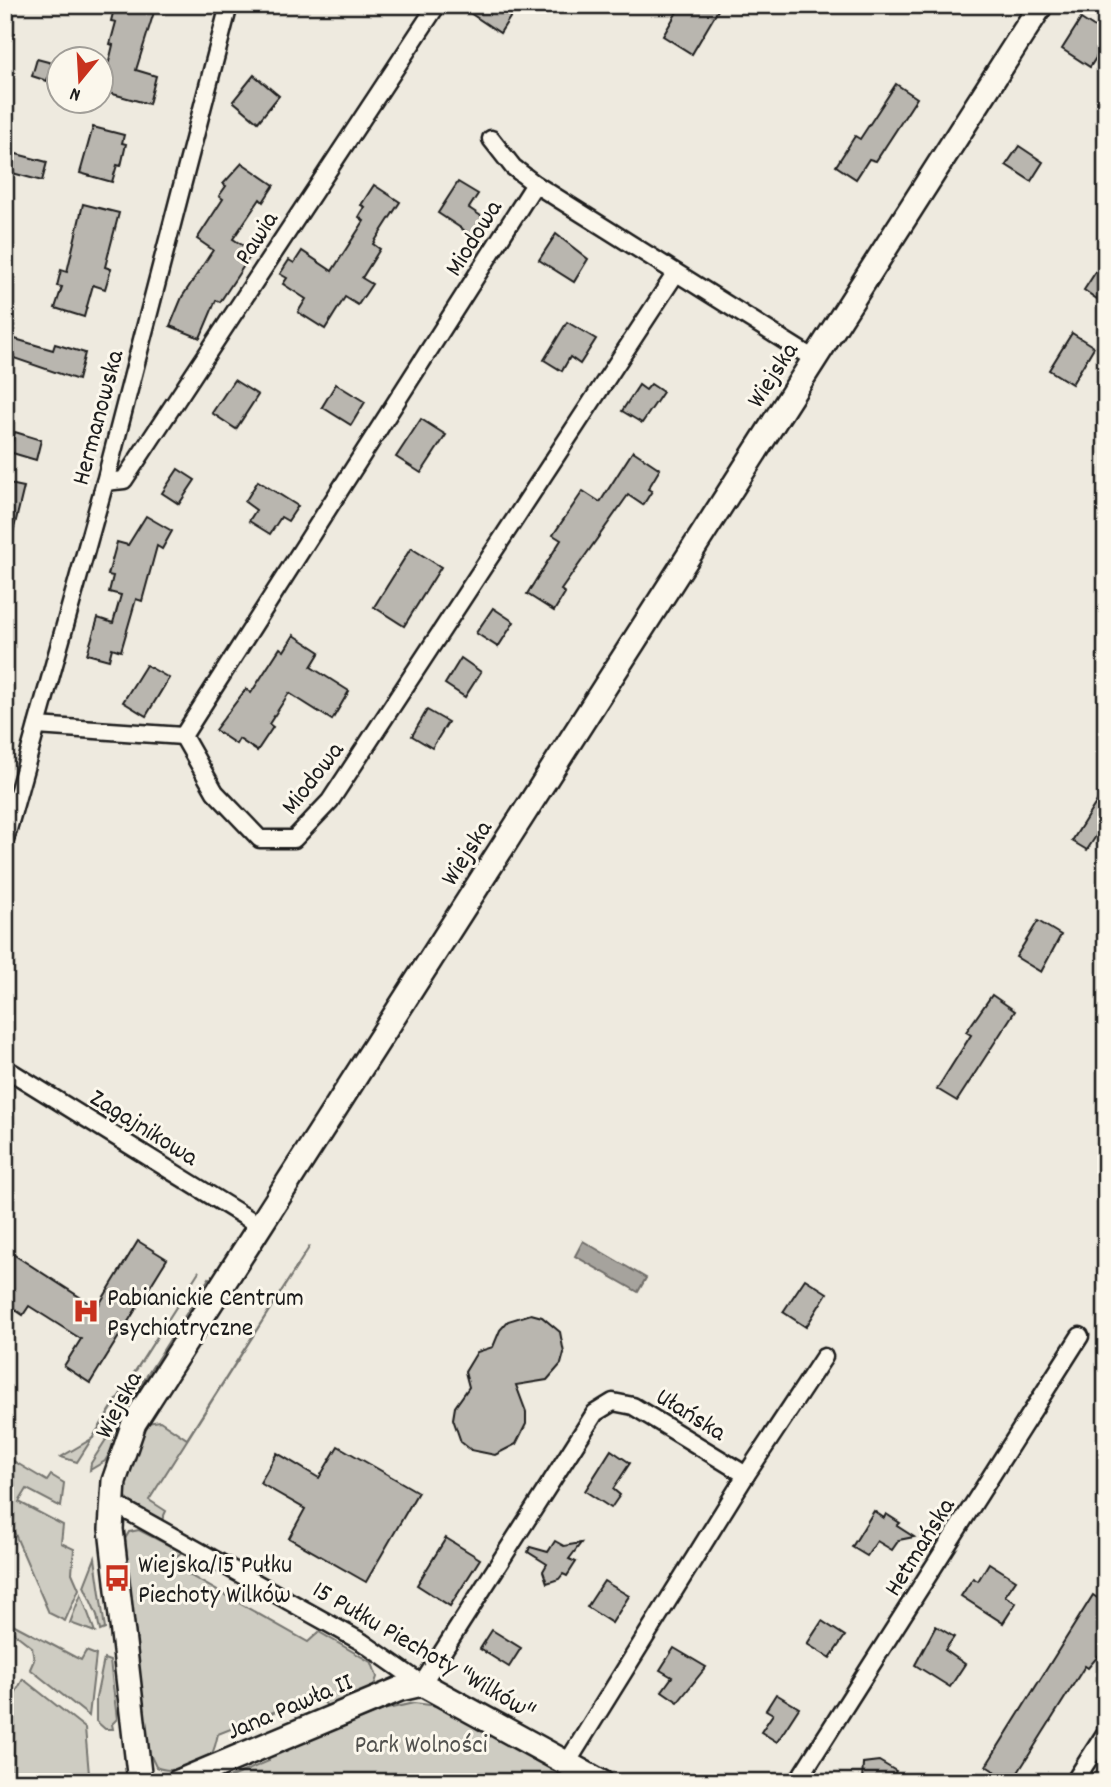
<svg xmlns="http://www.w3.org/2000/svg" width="1111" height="1787" viewBox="0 0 1111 1787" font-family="Dekko,sans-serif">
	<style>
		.green { fill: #ceccc2; stroke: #75746f; stroke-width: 2 }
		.water { fill: #a6a39d; stroke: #6f6d69; stroke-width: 2 }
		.building { fill: #b9b6af; stroke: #1c1c1c; stroke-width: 2 }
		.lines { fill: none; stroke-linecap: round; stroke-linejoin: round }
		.street-casing { stroke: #1c1c1c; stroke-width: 21 }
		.secondary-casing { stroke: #1c1c1c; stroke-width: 28 }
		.street { stroke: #fbf7ec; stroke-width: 16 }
		.secondary { stroke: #fbf7ec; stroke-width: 23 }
		.labels { text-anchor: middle; stroke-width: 6; stroke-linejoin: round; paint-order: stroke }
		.street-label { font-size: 26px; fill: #1c1c1c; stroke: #fbf7ec }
		.poi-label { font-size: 26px; fill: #1c1c1c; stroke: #fbf7ec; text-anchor: start }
		.park-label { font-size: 26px; fill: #51514e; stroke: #fbf7ec }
	</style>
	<rect width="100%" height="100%" fill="#eeeadf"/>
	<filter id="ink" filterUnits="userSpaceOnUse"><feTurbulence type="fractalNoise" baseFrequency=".0143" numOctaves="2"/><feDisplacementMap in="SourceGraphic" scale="14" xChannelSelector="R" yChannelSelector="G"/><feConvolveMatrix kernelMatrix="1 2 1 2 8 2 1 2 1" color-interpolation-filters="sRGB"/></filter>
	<g filter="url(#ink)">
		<g class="green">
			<path d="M310,1246L149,1500L166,1511L161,1522C152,1516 140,1512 132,1505C110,1485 136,1442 147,1423L160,1421L187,1439Z"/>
			<path d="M199,1271L77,1462L61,1457L93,1438Z"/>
			<path d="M209,1278L212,1281L105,1461L90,1470L91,1463Z"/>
			<path d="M5,1456L47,1481L51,1475L64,1483L61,1507L27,1489L19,1502L63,1525L61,1543L74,1549L72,1573L79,1589L65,1621L49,1613L5,1511Z"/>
			<path d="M139,1530L182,1552L168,1563L308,1642L319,1632L372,1663L377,1677L373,1689L328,1708L319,1694L218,1734C216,1741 215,1751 210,1756C198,1767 170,1774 156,1767L148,1750L125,1539L129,1532Z"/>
			<path d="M95,1558L105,1629L100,1631L97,1615L84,1586Z"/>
			<path d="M81,1594L95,1632L70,1623Z"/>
			<path d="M5,1620L75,1657L81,1660L86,1651L96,1655L89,1716L30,1669L34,1660L32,1647L5,1626Z"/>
			<path d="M104,1659L110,1661L117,1719L112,1724L113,1729H105L96,1721V1698Z"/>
			<path d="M23,1679L85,1728L89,1774L85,1782H5V1712Z"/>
			<path d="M414,1703L446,1707L578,1782H262L258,1777L247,1782H219L269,1761L268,1756L383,1710Z"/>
		</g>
		<path class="water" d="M583,1241L646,1278L638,1292L575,1256Z"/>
		<g class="building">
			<path d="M115,5H153L154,12L136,70L156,76L149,104L102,91L113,45L110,44L116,22L111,21Z"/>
			<path d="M458,5H518L500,33Z"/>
			<path d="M681,5H721L692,54L663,36Z"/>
			<path d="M1081,19L1106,35V42L1090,67L1062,49Z"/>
			<path d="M37,59L52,63L47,81L32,76Z"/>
			<path d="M254,75L279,96L258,122L233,101Z"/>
			<path d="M896,84L917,98L876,161L869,159L856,179L836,166L855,136L860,139Z"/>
			<path d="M93,127L124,135L122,143L126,144L121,166L117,165L112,182L80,173Z"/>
			<path d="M1019,146L1043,162L1031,181L1006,165Z"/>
			<path d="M5,151L47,162L42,181L5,171Z"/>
			<path d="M242,163L274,185L263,202L260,199L233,239L253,252L220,302L216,300L200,338L170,326L182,297L213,250L197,239L223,199L219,196L226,186L223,184Z"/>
			<path d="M458,182L478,194L469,208L484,218L473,236L438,213Z"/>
			<path d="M374,185L400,202L373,244L380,249L362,278L372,284L358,305L345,297L325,329L298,312L306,299L283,284L287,278L280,274L289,260L294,263L302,251L332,271L364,221L359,217L365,207L361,205Z"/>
			<path d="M83,204L119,213L105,267L111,269L105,289L93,285L84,317L55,308L62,287L57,286L61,270L67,272Z"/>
			<path d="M556,234L588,259L574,282L539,260Z"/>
			<path d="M1106,256V286L1097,299L1084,290Z"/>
			<path d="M567,322L596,339L580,364L570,357L562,371L544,360Z"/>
			<path d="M1072,333L1094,347L1072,384L1049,370Z"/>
			<path d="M15,339L53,350L55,344L85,353L78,380L5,355L10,340Z"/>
			<path d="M234,380L258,395L236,429L212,413Z"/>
			<path d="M336,384L365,402L351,425L322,407Z"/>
			<path d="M651,384L663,392L642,423L622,411L639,385L646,390Z"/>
			<path d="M421,419L446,435L421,473L396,457Z"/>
			<path d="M15,432L41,440L36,460L9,452Z"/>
			<path d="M633,451L660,469L648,489L652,491L643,505L628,495L561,590L565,593L554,611L527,594L561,540L553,535L583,491L600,502Z"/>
			<path d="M178,469L195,480L179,504L162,493Z"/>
			<path d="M258,481L298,506L288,521L281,517L270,534L249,521L256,510L245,502Z"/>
			<path d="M5,483L24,487L11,541H5Z"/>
			<path d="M146,516L172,531L162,549L157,546L142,601L136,599L121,651L112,648L109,660L87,654L98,618L113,623L121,595L109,592L113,576L108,575L117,542L128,545Z"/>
			<path d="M411,548L441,567L404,626L374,607Z"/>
			<path d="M493,608L514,622L498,647L476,633Z"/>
			<path d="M294,635L320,652L311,667L349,691L332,720L289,693L269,724L273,727L257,751L239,739L236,744L215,730L246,689L251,693L280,648L284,651Z"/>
			<path d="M461,658L481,672L465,697L445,684Z"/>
			<path d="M146,665L169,678L146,716L123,702Z"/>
			<path d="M427,710L448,722L432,748L412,736Z"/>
			<path d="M1106,787V838L1098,833L1087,850L1072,841Z"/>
			<path d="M1038,921L1061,935L1041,972L1016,957Z"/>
			<path d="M992,995L1015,1011L957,1101L937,1089L971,1035L966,1032Z"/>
			<path d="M138,1241L167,1259L90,1383L64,1366L81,1339L29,1306L23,1315L5,1303V1249L97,1308Z"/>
			<path d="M805,1279L827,1293L806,1327L783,1312Z"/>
			<path d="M531,1314L542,1317L560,1332L564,1353L561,1364L547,1380L516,1385L526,1412V1424L516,1444L495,1455L471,1450L461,1442L453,1419L455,1407L469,1387L465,1372L477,1352L493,1347L500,1330L508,1321Z"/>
			<path d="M338,1446L418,1492L366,1582L289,1538L305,1509L260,1483L277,1453L319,1478Z"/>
			<path d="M611,1450L630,1463L613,1489L620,1495L611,1508L585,1491Z"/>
			<path d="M874,1511L884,1518L886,1514L900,1523L897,1526L914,1537L899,1540L892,1550L877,1541L867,1556L852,1547Z"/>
			<path d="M446,1538L480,1559L450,1606L417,1585Z"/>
			<path d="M555,1541L564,1546L581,1543L569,1559L576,1562L567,1576L563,1574L559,1579L547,1583L543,1571L547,1564L528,1552L530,1547L548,1552Z"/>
			<path d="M989,1563L1016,1580L1005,1596L1016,1603L1003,1623L961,1596L973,1578L978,1581Z"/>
			<path d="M604,1581L629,1596L612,1623L587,1607Z"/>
			<path d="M1093,1595L1106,1604V1647L1088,1668L1085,1666L1012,1782L986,1766Z"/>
			<path d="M822,1621L845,1636L830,1658L807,1644Z"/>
			<path d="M936,1626L954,1637L945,1650L965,1664L950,1687L915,1665Z"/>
			<path d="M492,1630L521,1648L509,1667L480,1649Z"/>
			<path d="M674,1648L706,1667L678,1702L662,1691L672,1677L660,1670Z"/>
			<path d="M776,1694L799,1708L777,1742L761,1732L773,1714L766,1710Z"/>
			<path d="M879,1761L896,1771L889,1782H862L863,1763Z"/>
		</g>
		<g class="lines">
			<defs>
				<g id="street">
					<path d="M491,139L513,167L535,184L814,359"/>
					<path d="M535,184L183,736L215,792L260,839H294L330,801L676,273"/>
					<path d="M105,482L124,480L437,5"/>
					<path d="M37,726L183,736"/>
					<path d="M5,840L105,482L229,5"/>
					<path d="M5,1068L260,1226"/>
					<path d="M746,1475L824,1357"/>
					<path d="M111,1502L362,1642L422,1684L595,1413L613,1402L633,1406L746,1475L567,1763"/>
					<path d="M797,1782L1080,1336"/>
					<path d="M1074,1782L1106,1732"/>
				</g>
				<g id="secondary">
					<path d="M140,1782L111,1529L114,1481L134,1423L1041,5"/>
					<path d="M178,1782L400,1689L422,1684L601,1782"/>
				</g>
			</defs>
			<use href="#street" class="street-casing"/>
			<use href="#secondary" class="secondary-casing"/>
			<use href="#street" class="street"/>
			<use href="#secondary" class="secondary"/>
		</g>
	</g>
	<defs>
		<symbol id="hospital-bare" viewBox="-9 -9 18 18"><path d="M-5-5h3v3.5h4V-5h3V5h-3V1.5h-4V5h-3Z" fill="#c8321e" stroke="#fbf7ec" stroke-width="2.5" paint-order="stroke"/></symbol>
		<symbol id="bus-bare" viewBox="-9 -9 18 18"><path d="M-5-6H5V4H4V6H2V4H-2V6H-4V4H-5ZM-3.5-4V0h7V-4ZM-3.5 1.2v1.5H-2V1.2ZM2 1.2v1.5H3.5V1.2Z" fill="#c8321e" stroke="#fbf7ec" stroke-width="2.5" paint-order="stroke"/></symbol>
	</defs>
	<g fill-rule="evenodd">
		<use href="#hospital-bare" x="67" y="1292" width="38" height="38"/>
		<use href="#bus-bare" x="98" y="1559" width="38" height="38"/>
	</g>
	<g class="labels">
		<g class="street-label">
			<text transform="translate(255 237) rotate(-57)" y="9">Pawia</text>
			<text transform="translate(472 237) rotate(-58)" y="9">Miodowa</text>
			<text transform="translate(771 374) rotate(-57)" y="9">Wiejska</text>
			<text transform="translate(96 417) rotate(-75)" y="9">Hermanowska</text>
			<text transform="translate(311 777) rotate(-52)" y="9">Miodowa</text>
			<text transform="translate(465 852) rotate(-57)" y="9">Wiejska</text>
			<text transform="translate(145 1126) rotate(32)" y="9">Zagajnikowa</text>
			<text transform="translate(117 1404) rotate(-62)" y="9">Wiejska</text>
			<text transform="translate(692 1413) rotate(32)" y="9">Ułańska</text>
			<text transform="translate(918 1546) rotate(-58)" y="9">Hetmańska</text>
			<text transform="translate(425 1649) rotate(30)" y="9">15 Pułku Piechoty "Wilków"</text>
			<text transform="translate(289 1705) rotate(-23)" y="9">Jana Pawła II</text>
		</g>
		<g class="poi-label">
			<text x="107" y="1305">Pabianickie Centrum<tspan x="107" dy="30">Psychiatryczne</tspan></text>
			<text x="138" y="1572">Wiejska/15 Pułku<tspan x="138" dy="30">Piechoty Wilków</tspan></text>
		</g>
		<g class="park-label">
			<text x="421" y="1752">Park Wolności</text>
		</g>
	</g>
	<rect width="1111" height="1787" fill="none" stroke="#fbf7ec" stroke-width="28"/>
	<rect x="14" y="14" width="1083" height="1759" fill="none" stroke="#1c1c1c" stroke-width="2.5" filter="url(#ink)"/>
	<g transform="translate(80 80) rotate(198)"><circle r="33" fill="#fbf7ec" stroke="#a29f99" stroke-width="2"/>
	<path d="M0-5L12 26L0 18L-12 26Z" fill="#c8321e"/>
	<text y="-10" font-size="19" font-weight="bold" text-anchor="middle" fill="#1c1c1c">N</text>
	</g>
</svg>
